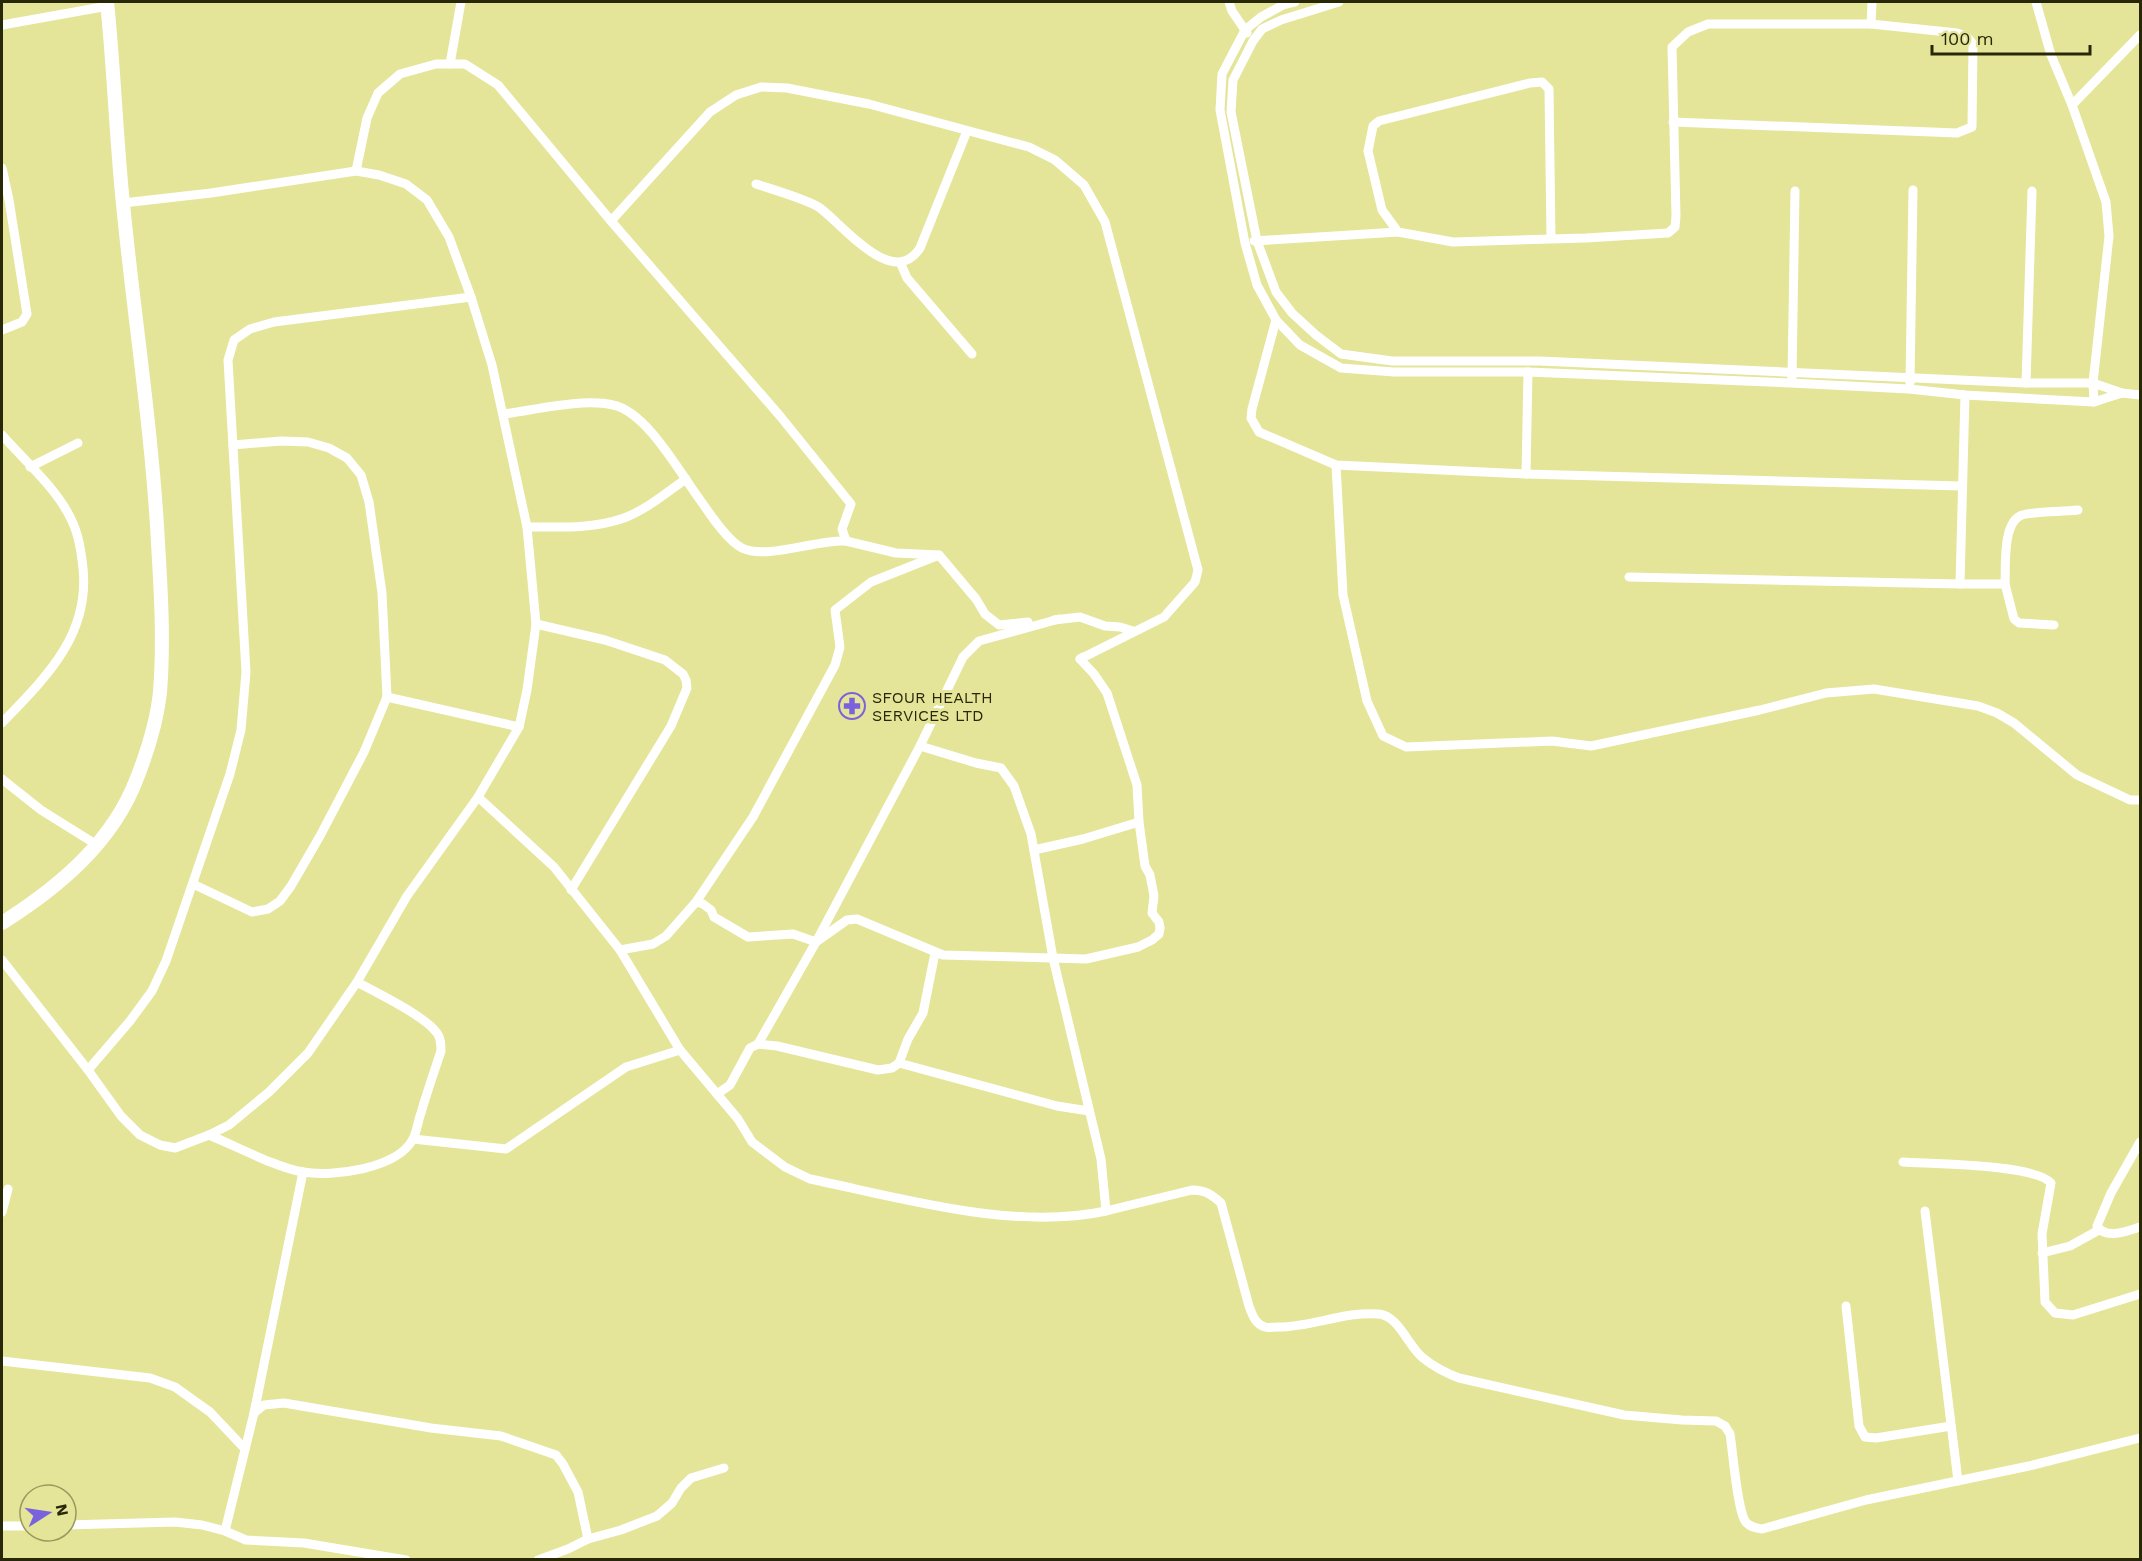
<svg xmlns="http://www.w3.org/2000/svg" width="2142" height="1561" viewBox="0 0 2142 1561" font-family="'Work Sans',sans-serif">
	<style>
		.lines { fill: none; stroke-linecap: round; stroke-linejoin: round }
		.minor { stroke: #fff; stroke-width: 9 }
		.secondary { stroke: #fff; stroke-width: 14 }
		.labels { text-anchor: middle; stroke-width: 6; stroke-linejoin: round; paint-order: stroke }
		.poi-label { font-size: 16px; fill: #282808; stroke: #e4e598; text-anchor: start }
	</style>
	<rect width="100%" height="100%" fill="#e4e598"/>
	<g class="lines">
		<g class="minor">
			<path d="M1229,2L1232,11L1247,33"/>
			<path d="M1295,2L1283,5L1261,17L1245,30L1222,74L1220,110L1245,243L1257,285L1276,320L1300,345L1341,368L1394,372H1528L1791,383L1909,389L1965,395L2094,402L2122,393"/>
			<path d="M1339,2L1281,20L1262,29L1253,41L1233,80L1231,112L1257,241L1276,292L1292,313L1316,335L1341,354L1392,361H1540L2026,383H2093L2122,393L2140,395"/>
			<path d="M2036,2L2051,55L2072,105L2106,202L2109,236L2093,383L2094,402"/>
			<path d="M2,25L108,6"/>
			<path d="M450,64L461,2"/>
			<path d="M2072,105L2140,35"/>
			<path d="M1673,122L1957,133L1972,127L1973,44L1967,37L1957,33L1871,24"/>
			<path d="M2,168L9,200L27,314L22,322L2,330"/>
			<path d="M356,171L367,118L378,93L400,74L436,64H465L498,85L611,221L780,416L851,504L842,529L846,541C818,539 766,560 742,548C728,541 712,517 703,504C682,477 648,412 613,405C582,398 535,410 504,414"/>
			<path d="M756,184C771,189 809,200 820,208C843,225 893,290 920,248L967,131"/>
			<path d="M611,221L710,112L736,95L761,87L787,88L869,104L1029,147L1055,160L1084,185L1105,222L1198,570L1195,582L1164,617L1080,659"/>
			<path d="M1551,239L1549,89L1542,82L1530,83L1379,121L1373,126L1368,151L1382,210L1398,232L1453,242L1586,238L1668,233L1675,227L1676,216L1672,47L1688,32L1708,24H1871L1872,2"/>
			<path d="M1254,241L1398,232"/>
			<path d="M900,262L907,278L972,354"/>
			<path d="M1276,320L1252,409L1251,418L1259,432L1336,465L1526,474L1528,372"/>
			<path d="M1792,378L1795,191"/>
			<path d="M1910,383L1913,190"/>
			<path d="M2026,383L2032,191"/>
			<path d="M2,435C24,460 57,489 71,519C79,535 81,551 83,568C90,636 45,678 2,723"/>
			<path d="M1336,465L1343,595L1367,701L1383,736L1406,747L1552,741L1591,746L1760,710L1826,693L1874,689L1978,706L1997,713L2014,723L2077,775L2130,800H2140"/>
			<path d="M30,467L78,443"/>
			<path d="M1526,474L1961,486"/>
			<path d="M527,527C560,527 593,529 624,518C646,510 667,492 686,479"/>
			<path d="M846,541L896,553L939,555L976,599L985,614L999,625L1028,622"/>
			<path d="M1629,577L1960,584L1965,395"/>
			<path d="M1960,584H2005C2006,567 2002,522 2022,515C2035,511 2062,512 2078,510"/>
			<path d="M2005,584L2014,619L2019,623L2054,625"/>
			<path d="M1054,620L1080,617L1105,626L1120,627L1133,631"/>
			<path d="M536,624L605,640L665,660L683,674L686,680L687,688L671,726L571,890"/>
			<path d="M387,697L519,727"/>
			<path d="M2,779L41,810L97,845"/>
			<path d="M478,797L554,867L620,950L680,1050L738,1119L752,1142L785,1167L810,1179C902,1198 1013,1231 1106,1211L1101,1159L1053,958L1031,834L1014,786L1001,768L976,763L920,746"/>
			<path d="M1034,850L1083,839L1139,822"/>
			<path d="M193,884L252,912L268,909L280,901L291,886L320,836L364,752L387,697L382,593L369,502L361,475L347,458L329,448L308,442L281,441L233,445"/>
			<path d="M696,902L703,904L711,910L714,917L748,937L793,934L816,942L847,920L857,919L943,955L1086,959L1138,947L1152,940L1159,934L1160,928L1159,922L1152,913L1154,896L1150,875L1145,866L1139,822L1137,785L1107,693L1094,674L1080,659L1083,657"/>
			<path d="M620,950L653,944L666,936L696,902L753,817L835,665L840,647L835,610L871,582L939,555"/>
			<path d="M2,960L88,1070L121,1116L140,1135L160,1145L175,1148L209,1135L229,1125L269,1092L308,1053L357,982L407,896L478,797L519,727L527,690L536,624L527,527L492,365L471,297L449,237L427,200L406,184L379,175L356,171L211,193L123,203"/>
			<path d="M758,1044L816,942L920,746L963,657L979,641L1059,619"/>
			<path d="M899,1063L1057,1106L1089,1111"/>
			<path d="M88,1070L130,1021L152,991L166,961L230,774L241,730L246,672L228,360L234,340L250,329L274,322L471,297"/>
			<path d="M717,1094L730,1085L750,1048L758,1044L777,1046L878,1070L892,1068L899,1063L908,1039L923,1013L935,953"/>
			<path d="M209,1135C236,1146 277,1168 303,1172C333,1177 397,1169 413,1139C417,1131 418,1121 421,1113C427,1092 434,1072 441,1051C441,1045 441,1038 437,1033C425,1016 377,993 357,982"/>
			<path d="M413,1139L506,1149L626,1067L680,1050"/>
			<path d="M2140,1142L2111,1193L2097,1226C2106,1240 2127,1231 2140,1227"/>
			<path d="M1903,1162C1933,1164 2034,1164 2051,1183L2042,1234L2045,1302L2055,1313L2073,1315L2140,1294"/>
			<path d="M1106,1211L1192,1190C1205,1190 1211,1194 1221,1203L1249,1306C1252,1314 1255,1324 1265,1327C1268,1328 1274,1327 1278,1327C1312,1327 1345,1311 1379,1314C1399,1316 1408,1346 1423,1358C1434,1367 1446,1373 1459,1378L1624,1415L1682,1420L1716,1421L1725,1426L1730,1434C1733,1453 1737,1507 1745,1521C1749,1527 1756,1528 1762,1529L1866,1500L2029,1466L2140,1438"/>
			<path d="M1925,1211L1958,1481"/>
			<path d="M2,1212L8,1189"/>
			<path d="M2042,1253L2070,1246L2099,1230"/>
			<path d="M1846,1306L1859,1426L1865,1437L1876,1438L1951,1426"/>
			<path d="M2,1361L150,1378L175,1387L210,1412L245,1449"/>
			<path d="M254,1413L264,1405L284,1403L431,1428L501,1436L556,1455L563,1464L578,1492L588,1539"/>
			<path d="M66,1525L175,1522L202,1525L225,1531L246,1540L304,1543L406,1560"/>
			<path d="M2,1526H30"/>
			<path d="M225,1531L254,1413L303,1172"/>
			<path d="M538,1560L568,1549L588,1539L621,1530L657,1516L672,1503L681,1488L691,1478L724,1468"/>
		</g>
		<path class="secondary" d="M2,923C59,887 113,842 137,778C148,750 157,721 160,692C164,643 161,592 158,543C152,429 134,317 123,204C116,136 114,69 107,2"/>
	</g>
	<defs>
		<symbol id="pharmacy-ring" viewBox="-11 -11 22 22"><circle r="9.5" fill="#e4e598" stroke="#7b62dd" stroke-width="1.5"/><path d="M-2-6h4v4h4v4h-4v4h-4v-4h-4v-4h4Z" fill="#7b62dd"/></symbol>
	</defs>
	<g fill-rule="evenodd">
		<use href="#pharmacy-ring" x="837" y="691" width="30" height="30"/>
	</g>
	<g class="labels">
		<g class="poi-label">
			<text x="872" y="703">SFOUR HEALTH<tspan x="872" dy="18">SERVICES LTD</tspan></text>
		</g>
	</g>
	<rect width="2142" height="1561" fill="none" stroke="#282808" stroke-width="6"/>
	<g transform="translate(48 1513) rotate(78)"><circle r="28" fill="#e4e598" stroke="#99995e" stroke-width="1.5"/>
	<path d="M0-4.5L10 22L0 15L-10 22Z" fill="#7b62dd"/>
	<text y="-9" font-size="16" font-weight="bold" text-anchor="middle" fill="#282808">N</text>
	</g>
	<path d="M1932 45v9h158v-9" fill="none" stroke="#282808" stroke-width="3"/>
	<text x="1941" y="45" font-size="18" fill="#282808" stroke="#e4e598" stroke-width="4.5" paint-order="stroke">100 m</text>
</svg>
